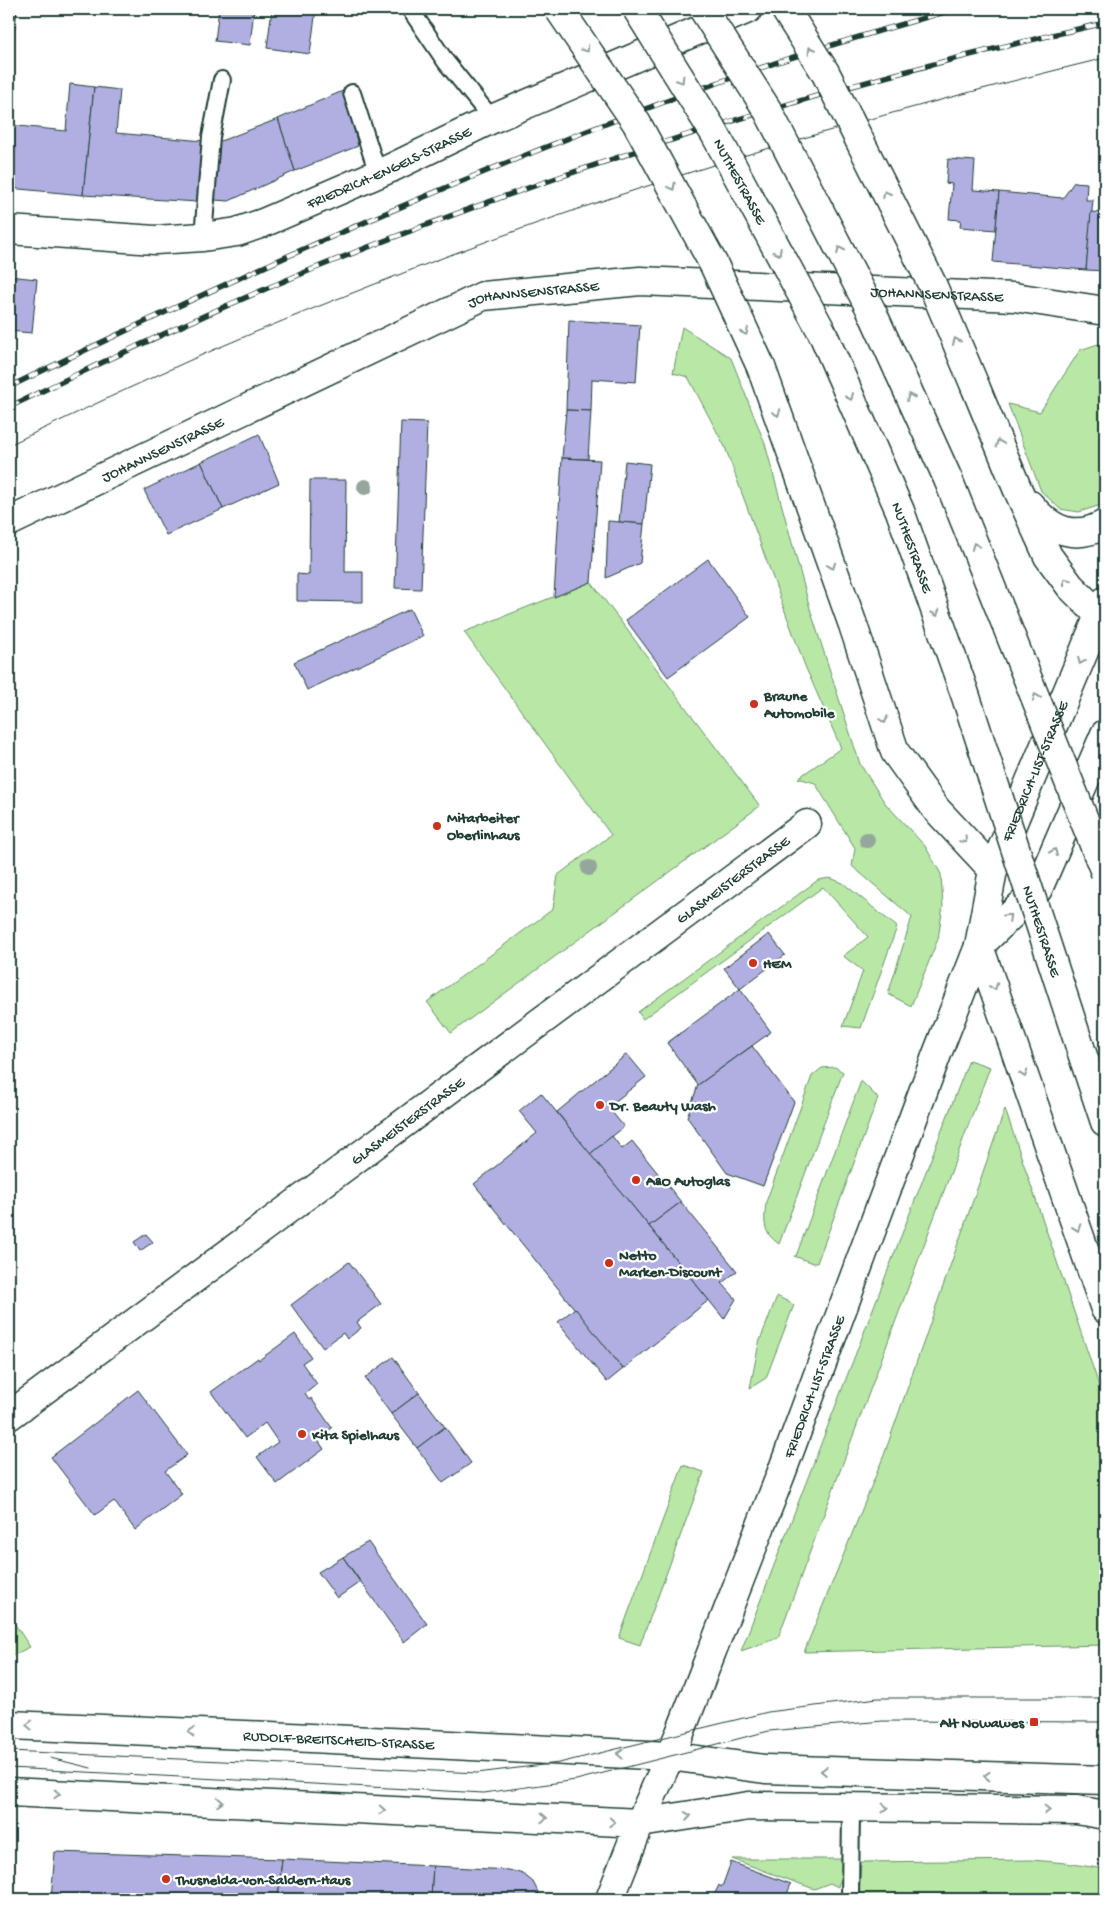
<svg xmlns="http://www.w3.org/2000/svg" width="1114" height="1908" viewBox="0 0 1114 1908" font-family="'Gochi Hand',sans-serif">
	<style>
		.green { fill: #b8e7a6; stroke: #6c926d }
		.building { fill: #b1afe1; stroke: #1f3d34 }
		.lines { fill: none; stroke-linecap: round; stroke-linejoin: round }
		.service-casing { stroke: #1f3d34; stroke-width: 20 }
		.minor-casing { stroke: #1f3d34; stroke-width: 31 }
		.tertiary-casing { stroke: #1f3d34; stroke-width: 31 }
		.primary-casing { stroke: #1f3d34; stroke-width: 31 }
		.trunk-casing { stroke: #1f3d34; stroke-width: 31 }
		.service { stroke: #fff; stroke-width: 16 }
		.minor { stroke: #fff; stroke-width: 28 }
		.tertiary { stroke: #fff; stroke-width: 28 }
		.primary { stroke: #fff; stroke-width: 28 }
		.trunk { stroke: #fff; stroke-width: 28 }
		.tram { stroke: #1f3d34; stroke-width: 1 }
		.rail-casing { stroke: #1f3d34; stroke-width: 5.5 }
		.rail { stroke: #fff; stroke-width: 4; stroke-dasharray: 11; stroke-linecap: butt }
		.trunk-bridge-casing { stroke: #1f3d34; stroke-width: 31; stroke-linecap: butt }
		.trunk-bridge { stroke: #fff; stroke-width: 28 }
		.tree { fill: #95a79c }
		.oneway { stroke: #8f9e9a }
		.poi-dot { fill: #c8321e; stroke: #fff; stroke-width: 2 }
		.labels { text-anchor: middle; stroke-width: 4.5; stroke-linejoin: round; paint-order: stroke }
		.street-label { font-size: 15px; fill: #1f3d34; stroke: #fff }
		.poi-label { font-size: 15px; font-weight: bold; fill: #1f3d34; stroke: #fff; text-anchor: start }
	</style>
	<rect width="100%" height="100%" fill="#fff"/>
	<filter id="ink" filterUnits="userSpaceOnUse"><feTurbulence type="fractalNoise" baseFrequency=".02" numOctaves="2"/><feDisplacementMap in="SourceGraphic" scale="10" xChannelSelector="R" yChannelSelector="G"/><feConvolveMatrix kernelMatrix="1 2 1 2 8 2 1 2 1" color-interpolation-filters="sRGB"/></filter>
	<g filter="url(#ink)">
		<g class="green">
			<path d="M682,327L731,358L765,444L811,612L860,764L885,803L925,846L941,874L943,906L938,939L911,1006L888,994L912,917L852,866L855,848L815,783L798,778L841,748L805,666L725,447L688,377L673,373Z"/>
			<path d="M1098,344L1105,348V498L1098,506L1079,512L1060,509L1041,491L1008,404L1040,412L1080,350Z"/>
			<path d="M591,582L760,806L451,1033L427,1002L553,909L558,875L611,835L464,632Z"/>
			<path d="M830,878L843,883L897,927L861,1028L843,1026L863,971L843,956L868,937L823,887L643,1019L638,1012L818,880Z"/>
			<path d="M969,1060L990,1067L778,1638L741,1651Z"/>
			<path d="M835,1067L843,1072L779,1244C762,1232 764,1222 766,1202L812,1076L822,1068Z"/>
			<path d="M861,1081L878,1098L817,1263H813L794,1256H796Z"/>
			<path d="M1005,1109L1105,1403V1645L804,1652L884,1455Z"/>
			<path d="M777,1296L794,1305L766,1378L750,1388L759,1343Z"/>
			<path d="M683,1465L704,1472L640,1645L619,1638Z"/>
			<path d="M9,1615L30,1647L9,1657Z"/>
			<path d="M732,1859H844L838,1887L830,1883L814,1889Z"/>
			<path d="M1032,1860L1066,1863L1105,1869V1899H875L859,1894L861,1862Z"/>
		</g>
		<g class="building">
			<path d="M9,9H17L9,80Z"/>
			<path d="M219,9H254L250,45L215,41Z"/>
			<path d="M272,9H316L310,54L267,48Z"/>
			<path d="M70,84L94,87L83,195L9,188V125L66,131Z"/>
			<path d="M94,87L120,90L116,133L203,141L198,202L83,195Z"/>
			<path d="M345,90L358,146L295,171L278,119Z"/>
			<path d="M278,119L295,171L229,201L214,200L218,142Z"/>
			<path d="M948,159L975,161L973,190L999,192L996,230L960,227L961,220L949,219L952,184L946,183Z"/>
			<path d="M1074,182L1087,183L1086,200H1093L1086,270L993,262L999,192L1063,198Z"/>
			<path d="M1091,212L1105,213V271L1086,270Z"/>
			<path d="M9,276L37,279L32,333L9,331Z"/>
			<path d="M569,320L640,325L636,382L592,379L591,411L566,410Z"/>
			<path d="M566,410L591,411L588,459L562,458Z"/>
			<path d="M401,422L427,423L421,589L395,588Z"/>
			<path d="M259,434L279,483L223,509L201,462Z"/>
			<path d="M562,458L600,460L591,582L554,597Z"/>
			<path d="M625,461L650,464L644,524L619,522Z"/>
			<path d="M201,462L223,509L166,535L144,490Z"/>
			<path d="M310,480H346L345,572H363V602L297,601V574L309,575Z"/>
			<path d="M608,521L644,524L640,563L606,578Z"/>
			<path d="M708,559L750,617L668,677L626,620Z"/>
			<path d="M410,609L423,636L307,690L294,662Z"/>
			<path d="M769,934L785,955L740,989L724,968Z"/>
			<path d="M740,989L771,1032L698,1085L667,1043Z"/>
			<path d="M752,1046L794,1102L763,1186L727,1173L687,1117L698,1085Z"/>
			<path d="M627,1054L646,1077L608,1107L624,1127L590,1154L557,1112Z"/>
			<path d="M541,1093L709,1300L623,1369L474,1184L537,1133L519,1111Z"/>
			<path d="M612,1136L622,1149L632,1141L681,1202L649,1226L590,1154Z"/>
			<path d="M681,1202L737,1271L722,1283L736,1299L724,1319L649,1226Z"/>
			<path d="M146,1234L153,1242L140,1251L134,1242Z"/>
			<path d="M349,1262L381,1304L357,1322L361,1328L347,1339L343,1333L323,1348L291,1305Z"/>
			<path d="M575,1308L623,1369L607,1382L558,1322Z"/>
			<path d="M295,1334L311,1357L302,1363L317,1384L305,1394L309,1400L311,1398L332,1428L317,1439L324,1449L277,1484L257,1457L278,1442L265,1423L245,1438L211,1392L258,1358L259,1360Z"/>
			<path d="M393,1357L419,1393L391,1414L365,1378Z"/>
			<path d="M138,1390L187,1455L165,1471L182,1494L135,1530L114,1501L95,1515L51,1457Z"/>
			<path d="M419,1393L445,1427L417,1448L391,1414Z"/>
			<path d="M445,1427L471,1463L443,1483L417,1448Z"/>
			<path d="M368,1542L427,1624L404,1642L343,1557Z"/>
			<path d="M343,1557L360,1582L337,1598L318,1572Z"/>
			<path d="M55,1852L282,1859L278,1899H51Z"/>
			<path d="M282,1859L433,1866L431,1899H278Z"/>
			<path d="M731,1862L791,1884L785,1899H712L719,1885L721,1887L723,1884Z"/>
			<path d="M433,1866L509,1870L523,1874L533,1882L538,1892L540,1899H431Z"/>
		</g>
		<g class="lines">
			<defs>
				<g id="service">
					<path d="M410,9L446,62L492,119"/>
					<path d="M352,93L378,174"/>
					<path d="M203,237L211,137L222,80"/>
					<path d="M850,1899L851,1808"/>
				</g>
				<g id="minor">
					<path id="s1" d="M9,522L483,296L640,281L1014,297L1105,311"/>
					<path id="s2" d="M9,1416L807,824"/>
				</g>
				<g id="tertiary">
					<path id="s3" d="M9,230L155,240L203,237L237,232L263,223L391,168L492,119L748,9"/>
					<path id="s4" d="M9,1725L270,1736L669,1756"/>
					<path d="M9,1792L640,1823L610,1899"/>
				</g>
				<g id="primary">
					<path d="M979,946L1038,889L1105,734"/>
					<path id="s5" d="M640,1823L680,1733L781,1474L937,1054L979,946L993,870L1105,601"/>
				</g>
				<g id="trunk">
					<path d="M761,367L853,625L895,752L936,809L993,870"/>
					<path d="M975,386L1017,488L1048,556L1070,586L1100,616"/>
					<path d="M1030,505C1051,531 1075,541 1105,524"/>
					<path d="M979,946L1105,1309"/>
					<path d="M1080,1047L1105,1122"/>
					<path d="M669,1756L765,1769L1105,1780"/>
					<path d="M640,1823L749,1806L1077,1810L1105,1815"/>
				</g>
			</defs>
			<use href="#service" class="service-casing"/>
			<use href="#minor" class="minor-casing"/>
			<use href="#tertiary" class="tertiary-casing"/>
			<use href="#primary" class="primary-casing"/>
			<use href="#trunk" class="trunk-casing"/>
			<use href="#service" class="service"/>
			<use href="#minor" class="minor"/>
			<use href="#tertiary" class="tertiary"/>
			<use href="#primary" class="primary"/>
			<use href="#trunk" class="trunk"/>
			<g class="tram">
				<path d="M9,445C60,421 111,396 162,373C242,336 324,304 406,272C633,183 868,116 1105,58"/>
				<path d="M9,1751L477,1773L559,1763L768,1712L878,1698H1105"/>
				<path d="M50,1758L91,1768"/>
				<path d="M9,1768L484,1793L576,1780L769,1731L883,1721L1105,1722"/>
			</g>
			<defs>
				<g id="rail">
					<path d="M9,387C259,265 514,151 778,62C836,43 896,26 955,9"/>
					<path d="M9,407C112,357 217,308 323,265C578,163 838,82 1105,23"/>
				</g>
			</defs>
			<use href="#rail" class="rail-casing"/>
			<use href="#rail" class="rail"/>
			<defs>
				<g id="trunk-bridge">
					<path d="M559,9L636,122L714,265L761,367"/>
					<path id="s6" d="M637,9L715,134L822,332L900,511L965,694L1080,1047"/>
					<path d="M703,9L768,111L872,312L948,479L1105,872"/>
					<path d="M785,9L825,72L932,284L975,386"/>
				</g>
			</defs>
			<use href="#trunk-bridge" class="trunk-bridge-casing"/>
			<use href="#trunk-bridge" class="trunk-bridge"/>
		</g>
		<g class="tree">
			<circle cx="365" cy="487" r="8"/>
			<circle cx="867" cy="840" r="8"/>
			<circle cx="589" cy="868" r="8"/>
		</g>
		<defs><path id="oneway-chevron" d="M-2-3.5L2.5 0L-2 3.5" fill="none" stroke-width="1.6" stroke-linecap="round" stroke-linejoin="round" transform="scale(1.25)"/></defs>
		<g class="oneway">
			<use href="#oneway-chevron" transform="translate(586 49) rotate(56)"/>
			<use href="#oneway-chevron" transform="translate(811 50) rotate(-122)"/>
			<use href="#oneway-chevron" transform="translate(681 80) rotate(58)"/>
			<use href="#oneway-chevron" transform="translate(672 187) rotate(62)"/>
			<use href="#oneway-chevron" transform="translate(886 194) rotate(-117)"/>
			<use href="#oneway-chevron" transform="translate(840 250) rotate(-117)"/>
			<use href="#oneway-chevron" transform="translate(778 252) rotate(62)"/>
			<use href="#oneway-chevron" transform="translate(745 332) rotate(65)"/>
			<use href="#oneway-chevron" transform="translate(956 341) rotate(-113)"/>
			<use href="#oneway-chevron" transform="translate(850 397) rotate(66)"/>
			<use href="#oneway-chevron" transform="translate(910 397) rotate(-114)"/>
			<use href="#oneway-chevron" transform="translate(777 413) rotate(70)"/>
			<use href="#oneway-chevron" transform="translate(999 443) rotate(-112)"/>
			<use href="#oneway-chevron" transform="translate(975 546) rotate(-112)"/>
			<use href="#oneway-chevron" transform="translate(832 566) rotate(70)"/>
			<use href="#oneway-chevron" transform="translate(1066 581) rotate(-127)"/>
			<use href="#oneway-chevron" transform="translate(936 613) rotate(70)"/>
			<use href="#oneway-chevron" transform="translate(1081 661) rotate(113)"/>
			<use href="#oneway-chevron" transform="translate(1036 697) rotate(-112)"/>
			<use href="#oneway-chevron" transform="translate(884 720) rotate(72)"/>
			<use href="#oneway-chevron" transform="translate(964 840) rotate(47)"/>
			<use href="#oneway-chevron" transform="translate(1054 852) rotate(-66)"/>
			<use href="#oneway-chevron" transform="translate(1008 917) rotate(-44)"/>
			<use href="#oneway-chevron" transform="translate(994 987) rotate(70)"/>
			<use href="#oneway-chevron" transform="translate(1024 1074) rotate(71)"/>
			<use href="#oneway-chevron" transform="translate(1077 1228) rotate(71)"/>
			<use href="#oneway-chevron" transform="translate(29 1725) rotate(-179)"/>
			<use href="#oneway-chevron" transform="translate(191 1732) rotate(-177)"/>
			<use href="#oneway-chevron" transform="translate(620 1754) rotate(-177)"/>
			<use href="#oneway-chevron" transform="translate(824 1771) rotate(-178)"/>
			<use href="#oneway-chevron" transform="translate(987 1776) rotate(-178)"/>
			<use href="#oneway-chevron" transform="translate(57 1794) rotate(3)"/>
			<use href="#oneway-chevron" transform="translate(220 1802) rotate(3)"/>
			<use href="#oneway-chevron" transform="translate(885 1808) rotate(1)"/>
			<use href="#oneway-chevron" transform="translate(382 1810) rotate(3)"/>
			<use href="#oneway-chevron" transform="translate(1047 1810) rotate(1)"/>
			<use href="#oneway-chevron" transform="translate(688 1816) rotate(-9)"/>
			<use href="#oneway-chevron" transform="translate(544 1818) rotate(3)"/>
			<use href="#oneway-chevron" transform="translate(612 1822) rotate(3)"/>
		</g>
	</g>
	<g class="poi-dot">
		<circle cx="754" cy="704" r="5"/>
		<circle cx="437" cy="826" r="5"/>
		<circle cx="753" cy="963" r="5"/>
		<circle cx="600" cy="1105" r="5"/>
		<circle cx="636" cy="1180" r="5"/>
		<circle cx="609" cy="1263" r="5"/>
		<circle cx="302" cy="1434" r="5"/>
		<rect x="1029" y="1717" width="10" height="10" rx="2.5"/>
		<circle cx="166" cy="1879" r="5"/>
	</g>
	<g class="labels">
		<g class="street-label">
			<text dy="5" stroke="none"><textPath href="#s3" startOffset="394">FRIEDRICH-ENGELS-STRASSE</textPath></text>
			<text dy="5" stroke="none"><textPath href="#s6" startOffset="201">NUTHESTRASSE</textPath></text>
			<text dy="5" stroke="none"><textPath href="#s1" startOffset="980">JOHANNSENSTRASSE</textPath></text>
			<text dy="5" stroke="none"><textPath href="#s1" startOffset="575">JOHANNSENSTRASSE</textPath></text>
			<text dy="5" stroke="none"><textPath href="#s1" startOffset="170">JOHANNSENSTRASSE</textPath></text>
			<text dy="5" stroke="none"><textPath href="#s6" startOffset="606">NUTHESTRASSE</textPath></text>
			<text dy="5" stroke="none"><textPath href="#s5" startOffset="1125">FRIEDRICH-LIST-STRASSE</textPath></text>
			<text dy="5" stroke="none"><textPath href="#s2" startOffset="901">GLASMEISTERSTRASSE</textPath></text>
			<text dy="5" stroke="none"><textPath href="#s6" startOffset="1011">NUTHESTRASSE</textPath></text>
			<text dy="5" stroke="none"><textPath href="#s2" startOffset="496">GLASMEISTERSTRASSE</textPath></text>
			<text dy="5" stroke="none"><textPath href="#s5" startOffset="470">FRIEDRICH-LIST-STRASSE</textPath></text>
			<text dy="5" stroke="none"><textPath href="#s4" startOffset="330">RUDOLF-BREITSCHEID-STRASSE</textPath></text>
		</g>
		<g class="poi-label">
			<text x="764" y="700">Braune<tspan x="764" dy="17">Automobile</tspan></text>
			<text x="447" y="822">Mitarbeiter<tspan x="447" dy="17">Oberlinhaus</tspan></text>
			<text x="763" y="968">HEM</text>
			<text x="610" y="1110">Dr. Beauty Wash</text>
			<text x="646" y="1185">A&amp;O Autoglas</text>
			<text x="619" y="1259">Netto<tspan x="619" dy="17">Marken-Discount</tspan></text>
			<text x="312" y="1439">Kita Spielhaus</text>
			<text x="1024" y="1727" text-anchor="end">Alt Nowawes</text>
			<text x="176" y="1884">Thusnelda-von-Saldern-Haus</text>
		</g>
	</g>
	<rect width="1114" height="1908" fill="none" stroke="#fff" stroke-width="30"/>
	<rect x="15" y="15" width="1084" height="1878" fill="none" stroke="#1f3d34" stroke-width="2" filter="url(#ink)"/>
</svg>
